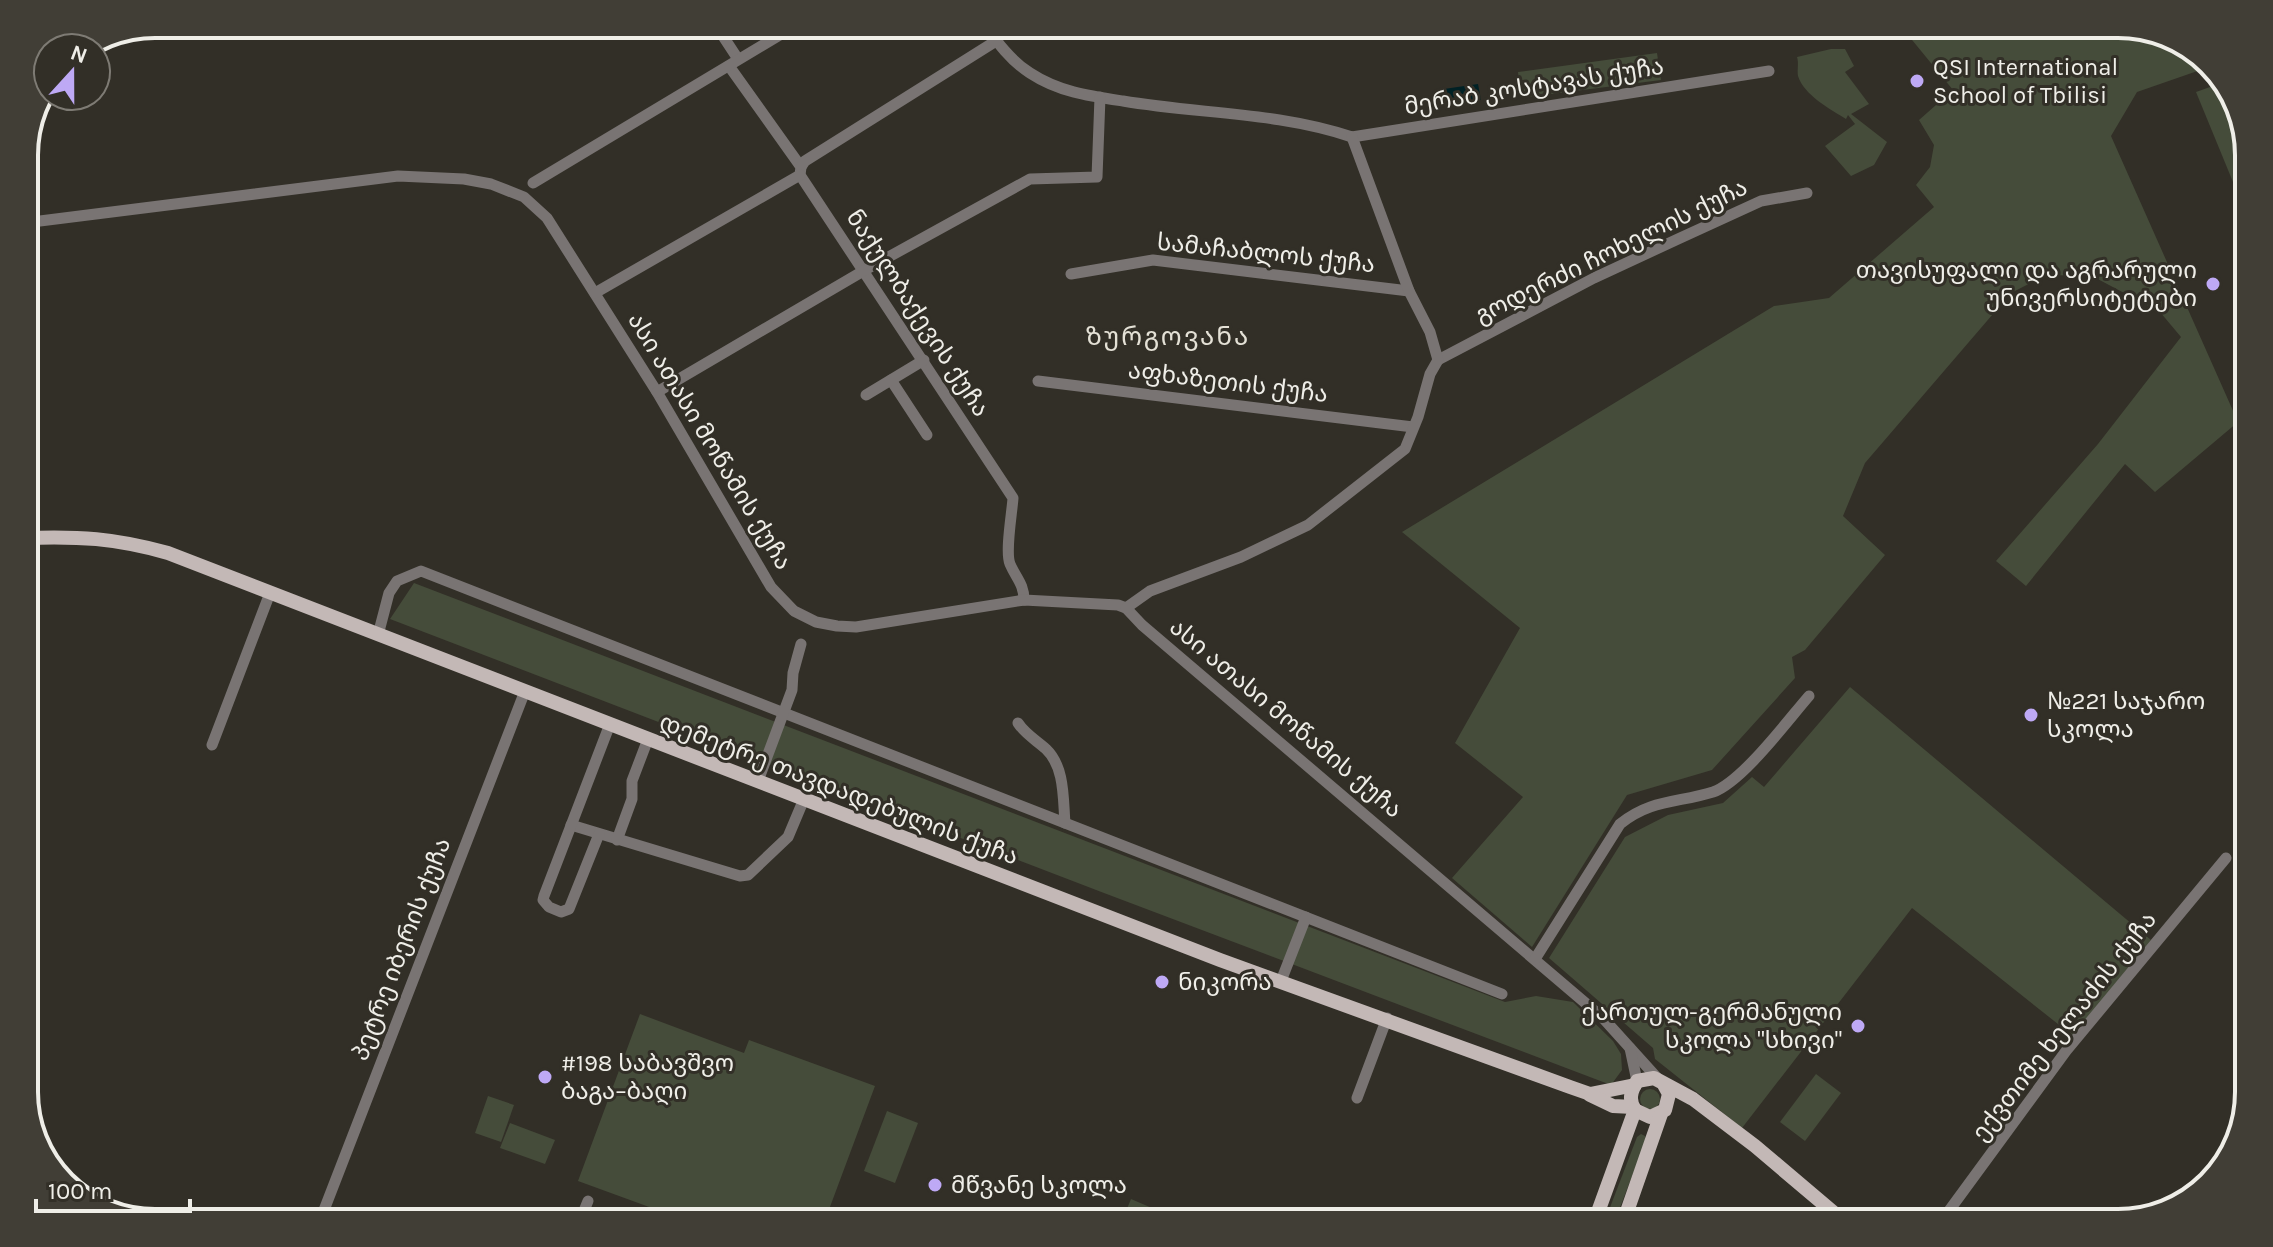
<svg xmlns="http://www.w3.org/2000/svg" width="2273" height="1247" viewBox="0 0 2273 1247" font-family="Karla,'Noto Sans Georgian',sans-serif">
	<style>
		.green { fill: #454c3a }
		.water { fill: #002125 }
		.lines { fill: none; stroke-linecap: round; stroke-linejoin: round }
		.minor { stroke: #797473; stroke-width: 11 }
		.major { stroke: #c3b8b6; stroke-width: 14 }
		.poi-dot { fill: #bea9f5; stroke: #322f27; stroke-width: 3 }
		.labels { text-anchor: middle; stroke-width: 6; stroke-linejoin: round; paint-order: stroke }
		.poi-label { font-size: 24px; fill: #efeee8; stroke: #322f27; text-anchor: start }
		.street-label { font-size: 24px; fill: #efeee8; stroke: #322f27 }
		.neighbourhood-label { font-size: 26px; letter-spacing: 2px; fill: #e4e1d6; stroke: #322f27 }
		.rim { fill: none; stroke: #efeee8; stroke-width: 4 }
	</style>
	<rect width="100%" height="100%" fill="#322f27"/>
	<g class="green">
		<path d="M1899,24H2118L2183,41L2209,67L2137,92L2111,136L2238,422L2155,492L2125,464L2026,586L1996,561L2098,444L2181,337L2160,312L2092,276L2046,275L2011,293L1865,463L1843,516L1885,555L1805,650L1792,657L1795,678L1712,770L1627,795L1532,947L1452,878L1523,797L1455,743L1520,628L1402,532L1774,306L1829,298L1934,207L1916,185L1930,167L1934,145L1919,120L1953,90Z"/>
		<path d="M1831,49H1845L1854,66L1845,72L1869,104L1851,114L1887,142L1874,165L1851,176L1825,146L1855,124L1848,115L1846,119C1830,109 1804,95 1798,76C1797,70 1799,63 1797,57Z"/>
		<path d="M1657,53L1661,80L1521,98L1518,72Z"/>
		<path d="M2224,82C2243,101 2249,149 2249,176L2233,182L2196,92Z"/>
		<path d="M414,583L1505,1002L1536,996L1573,1002L1613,1041L1621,1054L1622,1070L1611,1085L1104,893L390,619Z"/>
		<path d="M1850,687L2151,940L2073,1036L1912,908L1742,1128L1655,1059L1653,1048L1549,958L1625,837L1668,815L1723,803L1752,777L1764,787Z"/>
		<path d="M640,1014L744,1053L749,1040L875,1086L824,1223H693L578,1181Z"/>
		<path d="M1816,1074L1841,1093L1805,1141L1780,1122Z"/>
		<circle cx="1650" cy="1099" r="10"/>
		<path d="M488,1096L514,1105L501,1142L475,1133Z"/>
		<path d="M887,1111L918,1123L895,1183L864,1171Z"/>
		<path d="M510,1123L555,1140L545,1164L500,1148Z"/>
		<path d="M1641,1134L1645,1136L1646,1140L1614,1223H1604L1637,1137Z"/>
		<path d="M1131,1199L1187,1223H1121Z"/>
	</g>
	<path class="water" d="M1478,84L1481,100L1446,105L1444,89Z"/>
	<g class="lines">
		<g class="minor">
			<path d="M715,24L738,59"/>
			<path d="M984,24C997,42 1011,61 1030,73C1059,92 1089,96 1123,101C1199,114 1278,112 1352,137L1769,71"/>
			<path d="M729,66L801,167L800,175L1013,498C1012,513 1005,552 1010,564C1016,578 1024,584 1024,600"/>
			<path d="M801,167L805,161L996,41"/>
			<path d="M533,183L798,24"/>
			<path d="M24,223L398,176L464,179L491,184L524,197L547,218L657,392L771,587L794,611L816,622L837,626L856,627L1024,600L1118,605L1126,608L1142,625L1603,1018L1659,1080"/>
			<path d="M1071,274L1153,260L1409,291"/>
			<path d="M595,293L800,175"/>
			<path d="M1438,360L1594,278L1678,239L1761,201L1807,193"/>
			<path d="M891,380L927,435"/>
			<path d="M1038,381L1413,427"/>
			<path d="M657,392L865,270L1030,179L1097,177L1100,97"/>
			<path d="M866,395L924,360"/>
			<path d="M1126,608L1150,591L1241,557L1308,525L1405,449L1418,417L1430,374L1438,360L1430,332L1409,291L1352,137"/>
			<path d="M378,635L389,593L397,581L421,571L1502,994"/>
			<path d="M1018,723C1025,734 1036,740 1046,749C1065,767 1063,799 1065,823"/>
			<path d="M212,745L270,593"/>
			<path d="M758,781L792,690L793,673L801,644"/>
			<path d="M571,825L740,876L748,875L788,837L804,799"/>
			<path d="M599,834L569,909L561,912L549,907L543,900L544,896L610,724"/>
			<path d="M617,840L632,799V781L648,739"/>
			<path d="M1535,959L1620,824C1651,799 1678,803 1713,792C1742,782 1788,720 1809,696"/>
			<path d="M1281,981L1306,917"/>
			<path d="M1630,1048L1637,1081"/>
			<path d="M1357,1098L1387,1018"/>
			<path d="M319,1223L525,691"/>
			<path d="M579,1223L588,1201"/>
			<path d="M1940,1223L2066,1051L2226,858"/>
		</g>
		<g class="major">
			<path d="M24,538C78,536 115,538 168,553L1220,960L1570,1087L1590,1094L1635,1085"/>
			<path d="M1663,1083L1669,1094L1665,1110L1650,1117L1635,1110C1628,1100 1631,1091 1637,1081L1654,1078L1693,1099L1755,1146L1846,1223"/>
			<path d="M1590,1095L1613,1106L1633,1107"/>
			<path d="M1594,1223L1635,1110"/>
			<path d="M1623,1223L1661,1114"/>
		</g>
	</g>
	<g class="poi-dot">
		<circle cx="1917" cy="81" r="8"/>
		<circle cx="2213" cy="284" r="8"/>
		<circle cx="2031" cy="715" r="8"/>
		<circle cx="1162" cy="982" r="8"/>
		<circle cx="1858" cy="1026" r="8"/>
		<circle cx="545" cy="1077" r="8"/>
		<circle cx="935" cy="1185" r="8"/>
	</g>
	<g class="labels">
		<g class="poi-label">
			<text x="1933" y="75">QSI International<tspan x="1933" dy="28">School of Tbilisi</tspan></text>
			<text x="2197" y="278" text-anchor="end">თავისუფალი და აგრარული<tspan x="2197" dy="28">უნივერსიტეტები</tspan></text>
			<text x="2047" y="709">№221 საჯარო<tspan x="2047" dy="28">სკოლა</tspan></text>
			<text x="1178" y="990">ნიკორა</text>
			<text x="1842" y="1020" text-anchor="end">ქართულ-გერმანული<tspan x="1842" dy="28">სკოლა "სხივი"</tspan></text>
			<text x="561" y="1071">#198 საბავშვო<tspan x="561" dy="28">ბაგა–ბაღი</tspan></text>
			<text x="951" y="1193">მწვანე სკოლა</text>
		</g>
		<g class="street-label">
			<text transform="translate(1534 86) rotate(-9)" y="8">მერაბ კოსტავას ქუჩა</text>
			<text transform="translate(1611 251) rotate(-26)" y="8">გოდერძი ჩოხელის ქუჩა</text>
			<text transform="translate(1266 253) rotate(6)" y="8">სამაჩაბლოს ქუჩა</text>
			<text transform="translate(918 313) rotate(57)" y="8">ნაქულბაქევის ქუჩა</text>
			<text transform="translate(1228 382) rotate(7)" y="8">აფხაზეთის ქუჩა</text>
			<text transform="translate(710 441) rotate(59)" y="8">ასი ათასი მოწამის ქუჩა</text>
			<text transform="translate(1286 718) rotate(40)" y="8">ასი ათასი მოწამის ქუჩა</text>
			<text transform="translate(839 789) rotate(21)" y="8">დემეტრე თავდადებულის ქუჩა</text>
			<text transform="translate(401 949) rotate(-69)" y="8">პეტრე იბერის ქუჩა</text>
			<text transform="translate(2064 1026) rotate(-52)" y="8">ექვთიმე ხელაძის ქუჩა</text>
		</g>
		<g class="neighbourhood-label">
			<text x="1168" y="345">ზურგოვანა</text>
		</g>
	</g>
	<path d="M0 0H2273V1247H0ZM155 38H2118A117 117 0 0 1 2235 155V1092A117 117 0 0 1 2118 1209H155A117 117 0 0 1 38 1092V155A117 117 0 0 1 155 38Z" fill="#413e36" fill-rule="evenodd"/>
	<path class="rim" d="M155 38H2118A117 117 0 0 1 2235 155V1092A117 117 0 0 1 2118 1209H155A117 117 0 0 1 38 1092V155A117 117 0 0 1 155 38Z"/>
	<g transform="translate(72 72) rotate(21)"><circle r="38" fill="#322f27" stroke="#7e7b74" stroke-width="2"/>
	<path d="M0-6L14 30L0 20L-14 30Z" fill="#bea9f5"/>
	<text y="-12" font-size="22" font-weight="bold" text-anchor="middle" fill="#efeee8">N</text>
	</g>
	<path d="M36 1199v12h154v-12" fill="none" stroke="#efeee8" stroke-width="4"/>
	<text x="48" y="1199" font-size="24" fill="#efeee8" stroke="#322f27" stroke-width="6" paint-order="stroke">100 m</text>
</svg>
